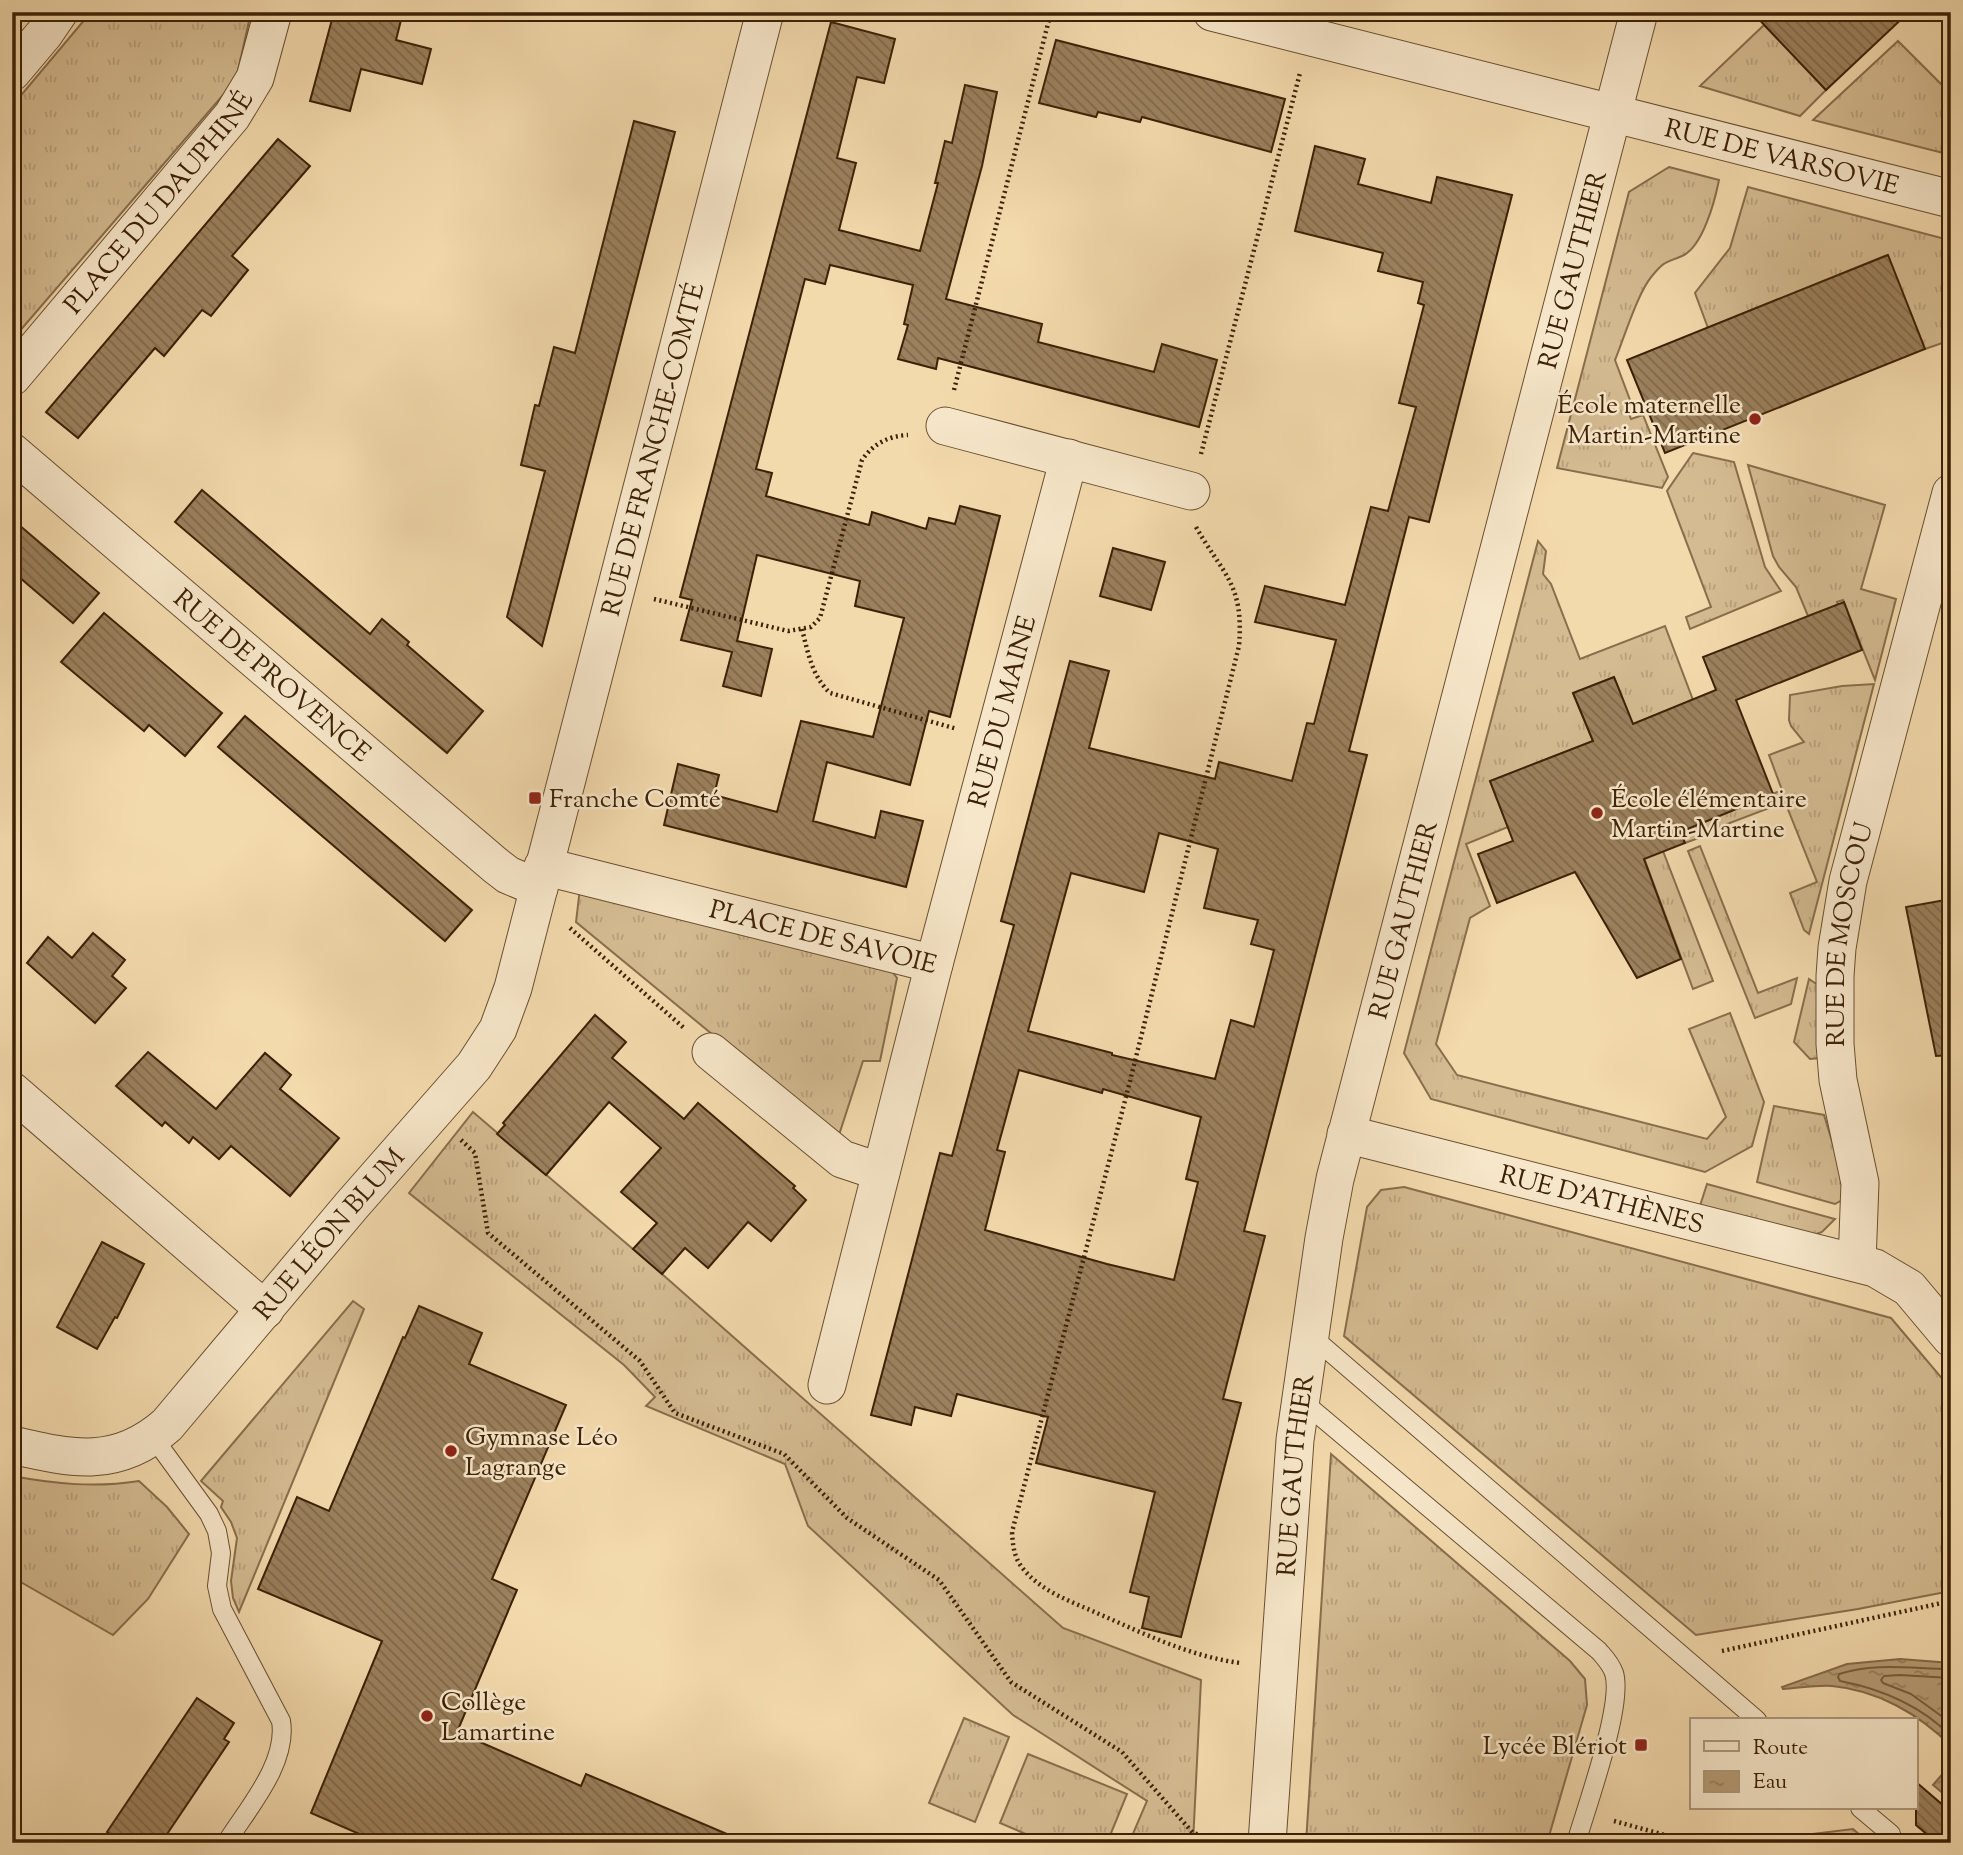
<svg xmlns="http://www.w3.org/2000/svg" width="1963" height="1855" viewBox="0 0 1963 1855" font-family="'Sorts Mill Goudy',serif">
	<style>
		.grass { fill: url(#grass-tufts); stroke: #886e4c; stroke-width: 2 }
		.water { fill: url(#water-ripples); stroke: #856a48; stroke-width: 2 }
		.lines { fill: none; stroke-linecap: round; stroke-linejoin: round }
		.shore { stroke: #785e3d; stroke-width: 2 }
		.building { fill: url(#building-back-hatch); stroke: #3c2106; stroke-width: 2; fill-rule: evenodd }
		.lane-casing { stroke: #6a4f30; stroke-width: 20 }
		.street-casing { stroke: #6a4f30; stroke-width: 39 }
		.path { stroke: #3c2106; stroke-width: 4.5; stroke-dasharray: 2 3.5; stroke-linecap: butt }
		.lane { stroke: #f7e7ca; stroke-width: 18 }
		.street { stroke: #f7e7ca; stroke-width: 37 }
		.poi-dot { fill: #8f2418; stroke: #f7e7ca; stroke-width: 2.5 }
		.labels { text-anchor: middle; stroke-width: 5; stroke-linejoin: round; paint-order: stroke }
		.street-label { font-size: 26px; fill: #3c2106; stroke: #f7e7ca }
		.poi-label { font-size: 26px; fill: #3c2106; stroke: #f7e7ca; text-anchor: start }
	</style>
	<defs>
		<pattern id="grass-tufts" width="24" height="20" patternUnits="userSpaceOnUse" patternTransform="scale(1.75)"><rect width="24" height="20" fill="#d4bb91"/><path d="M3 7l-1-3M5 7V3M7 7l1-3M15 17l-1-3M17 17v-4M19 17l1-3" fill="none" stroke="#b7a07c"/></pattern>
		<pattern id="water-ripples" width="26" height="14" patternUnits="userSpaceOnUse" patternTransform="scale(1.75)"><rect width="26" height="14" fill="#b59b74"/><path d="M2 4q2-2 4 0t4 0M15 11q2-2 4 0t4 0" fill="none" stroke="#947e5d"/></pattern>
		<pattern id="building-back-hatch" width="6" height="6" patternUnits="userSpaceOnUse" patternTransform="scale(1.75)"><rect width="6" height="6" fill="#9b815d"/><path d="M-1 5l2 2M0 0l6 6M5-1l2 2" fill="none" stroke="#80694b"/></pattern>
	</defs>
	<rect width="100%" height="100%" fill="#f3daad"/>
	<filter id="stains"><feTurbulence type="fractalNoise" baseFrequency=".00286" numOctaves="4"/><feColorMatrix values="0 0 0 0 .2 0 0 0 0 .09 0 0 0 0 .02 0 0 0 .5 -.17"/></filter>
	<radialGradient id="worn" r=".72"><stop offset=".6" stop-color="#630" stop-opacity="0"/><stop offset="1" stop-color="#630" stop-opacity=".3"/></radialGradient>
	<g class="grass">
		<path d="M91,12H251L236,80L12,340V106Z"/>
		<path d="M1764,25L1826,90L1800,116L1700,86Z"/>
		<path d="M1898,41L1951,94V155L1813,120Z"/>
		<path d="M1669,167L1719,180C1715,200 1703,247 1682,256C1666,263 1665,260 1652,276C1638,292 1624,338 1615,360L1630,400L1627,408L1631,419L1643,415L1668,477L1662,488L1557,468L1629,192Z"/>
		<path d="M1748,187L1949,240L1951,340L1925,349L1887,255L1708,328L1695,293L1730,248Z"/>
		<path d="M1693,453L1734,462L1765,567L1781,591L1690,629L1686,617L1711,607L1667,491Z"/>
		<path d="M1748,465L1885,505L1861,589L1896,599L1875,680L1843,600L1837,602L1838,605L1808,616L1796,587L1779,567L1773,556Z"/>
		<path d="M1538,541L1546,551L1543,574L1551,584L1580,659L1665,626L1693,700L1633,724L1614,677L1573,693L1593,741L1490,781L1508,827L1466,844L1490,906L1470,918L1436,1044L1457,1075L1707,1139L1726,1117L1689,1029L1730,1013L1764,1102L1752,1146L1705,1172L1431,1099L1404,1053Z"/>
		<path d="M1874,684L1809,934L1804,930L1790,893L1817,882L1785,802L1698,835L1699,838L1685,843L1680,832L1782,790L1769,755L1804,742L1791,726L1789,720L1790,695L1842,686Z"/>
		<path d="M1700,846L1758,993L1797,978L1791,1004L1755,1018L1688,851Z"/>
		<path d="M1663,851L1713,981L1693,989L1644,858Z"/>
		<path d="M580,888L887,965L897,978L880,1061H863L838,1138L576,922Z"/>
		<path d="M1809,979L1818,985L1820,1058L1810,1059L1794,1042Z"/>
		<path d="M1774,1106L1824,1115L1838,1161L1844,1199L1835,1204L1757,1182Z"/>
		<path d="M473,1112L662,1274L1063,1628L1201,1680L1193,1843H1129L1147,1801L1013,1715L808,1526L785,1464L646,1406L655,1397L624,1365L409,1193Z"/>
		<path d="M1707,1184L1835,1219L1822,1232L1811,1236L1699,1209Z"/>
		<path d="M1404,1187L1891,1318L1951,1389V1591L1858,1609L1696,1635L1344,1336L1367,1207L1381,1190Z"/>
		<path d="M353,1301L364,1309L239,1612L233,1598L231,1581L237,1538L231,1522L221,1507L223,1501L201,1481Z"/>
		<path d="M1331,1454L1570,1661L1585,1679L1587,1705L1547,1843H1306Z"/>
		<path d="M12,1476C56,1484 95,1488 139,1481L167,1507L189,1534L148,1599L113,1635L12,1577Z"/>
		<path d="M964,1718L1009,1737L975,1822L929,1803Z"/>
		<path d="M1028,1754L1127,1794L1107,1843H1047L1000,1823Z"/>
		<path d="M1853,1829L1869,1843H1768L1796,1836Z"/>
	</g>
	<g class="water">
		<path d="M1900,1659L1951,1663V1746C1919,1714 1877,1690 1832,1686C1816,1685 1799,1688 1783,1689L1782,1687L1847,1664Z"/>
		<path d="M1951,1764V1800L1933,1785Z"/>
	</g>
	<g class="lines">
		<g class="shore">
			<path d="M1951,1669C1914,1669 1875,1662 1839,1674L1838,1677L1840,1681C1882,1689 1920,1705 1951,1736"/>
			<path d="M1951,1678L1900,1675L1884,1676L1881,1680L1883,1683L1911,1694L1951,1723"/>
		</g>
	</g>
	<g class="building">
		<path d="M334,12H403L396,40L431,49L422,84L361,69L350,111L310,101Z"/>
		<path d="M1752,12H1909L1826,90Z"/>
		<path d="M831,22L895,39L884,83L857,77L837,158L856,163L839,230L920,251L938,183H935L945,141L952,143L965,85L997,92L982,166L946,299L1042,324L1038,342L1154,372L1162,344L1217,360L1199,427L938,358L936,369L898,359L908,325L904,324L913,285L830,265L825,284L805,279L756,469L772,473L766,496L869,525L872,512L926,529L929,518L955,524L960,506L1000,516L950,717L929,711L910,785L827,762L813,821L875,838L881,811L923,821L906,887L664,825L678,764L719,775L714,795L777,812L801,721L873,737L904,618L855,606L860,581L757,555L737,641L772,649L761,696L723,686L732,652L681,640L692,600L680,597Z"/>
		<path d="M1056,40L1285,99L1271,152L1142,117L1140,122L1098,112L1096,117L1039,103Z"/>
		<path d="M634,121L675,132L542,646L507,617L545,471L521,465L535,405L539,406L554,347L575,353Z"/>
		<path d="M278,139L310,166L232,256L248,270L211,316L202,310L164,356L155,348L78,438L46,412Z"/>
		<path d="M1315,146L1365,159L1358,184L1431,203L1437,177L1512,195L1429,522L1409,517L1349,751L1367,755L1244,1231L1265,1236L1223,1399L1241,1403L1181,1637L1142,1628L1149,1597L1130,1592L1155,1492L1036,1463L1048,1417L957,1394L951,1416L915,1407L911,1425L871,1415L940,1153L952,1156L1014,925L1001,921L1070,661L1109,671L1089,748L1215,779L1219,762L1292,781L1307,723L1314,724L1336,640L1255,622L1265,586L1345,605L1371,507L1388,511L1416,407L1399,403L1424,305L1418,303L1423,282L1378,271L1383,253L1295,231ZM1159,833L1218,849L1204,908L1258,920L1251,944L1274,950L1254,1027L1231,1020L1215,1079L1112,1055V1053L1028,1031L1071,873L1144,892ZM1019,1070L1102,1093L1103,1089L1201,1117L1186,1179L1198,1182L1174,1280L1107,1264L985,1230L1005,1152L997,1150Z"/>
		<path d="M1888,255L1925,349L1665,453L1627,360Z"/>
		<path d="M202,490L370,634L382,619L409,642L407,645L483,711L447,753L175,522Z"/>
		<path d="M12,519L99,593L73,623L12,571Z"/>
		<path d="M1113,548L1165,562L1151,610L1100,596Z"/>
		<path d="M1844,602L1862,650L1736,700L1773,794L1680,832L1685,843L1644,859L1681,959L1637,978L1575,872L1497,903L1478,854L1513,841L1490,781L1593,741L1573,693L1614,677L1633,724L1716,690L1703,657Z"/>
		<path d="M104,613L222,713L185,756L149,725L144,731L61,662Z"/>
		<path d="M245,716L472,910L445,941L218,747Z"/>
		<path d="M1951,899V1055L1936,1056L1906,907Z"/>
		<path d="M93,933L125,960L112,976L126,988L95,1023L27,963L48,937L72,958Z"/>
		<path d="M595,1015L626,1042L612,1058L684,1119L698,1103L795,1186L793,1188L806,1200L771,1241L748,1222L708,1268L685,1248L662,1274L633,1249L657,1223L621,1192L661,1148L609,1102L546,1175L497,1134L505,1125L503,1123Z"/>
		<path d="M148,1052L216,1109L265,1053L291,1075L280,1089L339,1138L290,1196L231,1146L219,1159L193,1137L189,1143L165,1122L162,1126L116,1086Z"/>
		<path d="M102,1242L144,1264L117,1318L115,1317L97,1349L57,1327Z"/>
		<path d="M419,1306L482,1333L469,1364L566,1405L492,1579L517,1590L457,1732L581,1786L586,1774L748,1843H380L311,1813L382,1641L258,1589L297,1497L329,1511L403,1337L405,1338Z"/>
		<path d="M197,1698L234,1723L224,1739L229,1742L161,1843H123L107,1832Z"/>
		<path d="M1916,1782L1951,1812V1843H1937L1916,1825Z"/>
	</g>
	<g class="lines">
		<defs>
			<g id="lane">
				<path d="M1309,1334L1757,1720"/>
				<path d="M1301,1400L1599,1651C1605,1658 1611,1664 1614,1673C1624,1704 1586,1808 1576,1843"/>
				<path d="M153,1437L209,1514L217,1531L221,1553L217,1586L222,1609L281,1721C288,1763 248,1808 226,1843"/>
				<path d="M1860,1808L1891,1834"/>
			</g>
			<g id="street">
				<path id="s1" d="M1212,12L1951,199"/>
				<path d="M12,72L44,34L59,12"/>
				<path id="s2" d="M12,377L232,116L255,78L273,12"/>
				<path d="M945,426L1191,491"/>
				<path id="s3" d="M12,452L495,865L508,875L539,888"/>
				<path id="s4" d="M543,866L934,964"/>
				<path d="M711,1052L842,1159L881,1172"/>
				<path d="M12,1091L265,1310"/>
				<path id="s5" d="M1346,1134L1875,1268L1909,1288L1951,1338"/>
				<path id="s6" d="M1857,1263L1860,1183L1838,1080L1835,1044V976L1837,948L1848,881L1951,493"/>
				<path id="s7" d="M827,1385L934,964L1069,458"/>
				<path id="s8" d="M12,1445C73,1459 117,1469 167,1425L352,1205L474,1066L498,1029L513,988L765,12"/>
				<path id="s9" d="M1267,1843L1295,1440L1324,1238L1335,1179L1639,12"/>
			</g>
		</defs>
		<use href="#lane" class="lane-casing"/>
		<use href="#street" class="street-casing"/>
		<g class="path">
			<path d="M954,390L1051,12"/>
			<path d="M1201,454L1300,73"/>
			<path d="M1196,527C1224,576 1244,584 1239,646L1127,1093L1012,1532C1013,1547 1014,1559 1025,1571C1044,1593 1073,1602 1099,1614C1145,1634 1189,1656 1240,1663"/>
			<path d="M654,599L788,631L811,627L820,618L862,460C873,444 888,436 908,435"/>
			<path d="M802,629C808,653 812,676 830,693L957,729"/>
			<path d="M570,928L684,1028"/>
			<path d="M461,1140L475,1153L488,1233L640,1361L675,1413L784,1454L847,1518L939,1580L1011,1682L1122,1752L1193,1833L1229,1843"/>
			<path d="M1722,1651L1951,1601"/>
			<path d="M1614,1821L1694,1843"/>
		</g>
		<use href="#lane" class="lane"/>
		<use href="#street" class="street"/>
	</g>
	<g class="poi-dot">
		<circle cx="1755" cy="419" r="7"/>
		<rect x="528" y="791" width="14" height="14" rx="3.5"/>
		<circle cx="1597" cy="813" r="7"/>
		<circle cx="451" cy="1451" r="7"/>
		<circle cx="427" cy="1716" r="7"/>
		<rect x="1634" y="1738" width="14" height="14" rx="3.5"/>
	</g>
	<g class="labels">
		<g class="street-label">
			<text dy="9" stroke="none"><textPath href="#s1" startOffset="588">RUE DE VARSOVIE</textPath></text>
			<text dy="9" stroke="none"><textPath href="#s2" startOffset="228">PLACE DU DAUPHINÉ</textPath></text>
			<text dy="9" stroke="none"><textPath href="#s9" startOffset="1608">RUE GAUTHIER</textPath></text>
			<text dy="9" stroke="none"><textPath href="#s8" startOffset="1281">RUE DE FRANCHE-COMTÉ</textPath></text>
			<text dy="9" stroke="none"><textPath href="#s3" startOffset="343">RUE DE PROVENCE</textPath></text>
			<text dy="9" stroke="none"><textPath href="#s7" startOffset="696">RUE DU MAINE</textPath></text>
			<text dy="9" stroke="none"><textPath href="#s9" startOffset="936">RUE GAUTHIER</textPath></text>
			<text dy="9" stroke="none"><textPath href="#s6" startOffset="332">RUE DE MOSCOU</textPath></text>
			<text dy="9" stroke="none"><textPath href="#s4" startOffset="289">PLACE DE SAVOIE</textPath></text>
			<text dy="9" stroke="none"><textPath href="#s5" startOffset="264">RUE D'ATHÈNES</textPath></text>
			<text dy="9" stroke="none"><textPath href="#s8" startOffset="415">RUE LÉON BLUM</textPath></text>
			<text dy="9" stroke="none"><textPath href="#s9" startOffset="369">RUE GAUTHIER</textPath></text>
		</g>
		<g class="poi-label">
			<text x="1741" y="413" text-anchor="end">École maternelle<tspan x="1741" dy="30">Martin-Martine</tspan></text>
			<text x="549" y="807">Franche Comté</text>
			<text x="1611" y="807">École élémentaire<tspan x="1611" dy="30">Martin-Martine</tspan></text>
			<text x="465" y="1445">Gymnase Léo<tspan x="465" dy="30">Lagrange</tspan></text>
			<text x="441" y="1710">Collège<tspan x="441" dy="30">Lamartine</tspan></text>
			<text x="1627" y="1754" text-anchor="end">Lycée Blériot</text>
		</g>
	</g>
	<rect width="1963" height="1855" fill="none" stroke="#f3daad" stroke-width="42"/>
	<rect x="14" y="14" width="1935" height="1827" fill="none" stroke="#3c2106" stroke-width="3.5"/>
	<rect x="21" y="21" width="1921" height="1813" fill="none" stroke="#3c2106" stroke-width="2"/>
	<rect x="1690" y="1718" width="228" height="91" fill="#f7e7ca" stroke="#ac987c" stroke-width="2"/>
	<rect x="1704" y="1741" width="35" height="10" fill="#f7e7ca" stroke="#ac987c" stroke-width="2"/>
	<text x="1753" y="1754" font-size="21" fill="#3c2106">Route</text>
	<rect x="1704" y="1771" width="35" height="21" fill="url(#water-ripples)" stroke="#ac987c" stroke-width="2"/>
	<text x="1753" y="1788" font-size="21" fill="#3c2106">Eau</text>
	<rect width="100%" height="100%" filter="url(#stains)"/>
	<rect width="100%" height="100%" fill="url(#worn)"/>
</svg>
